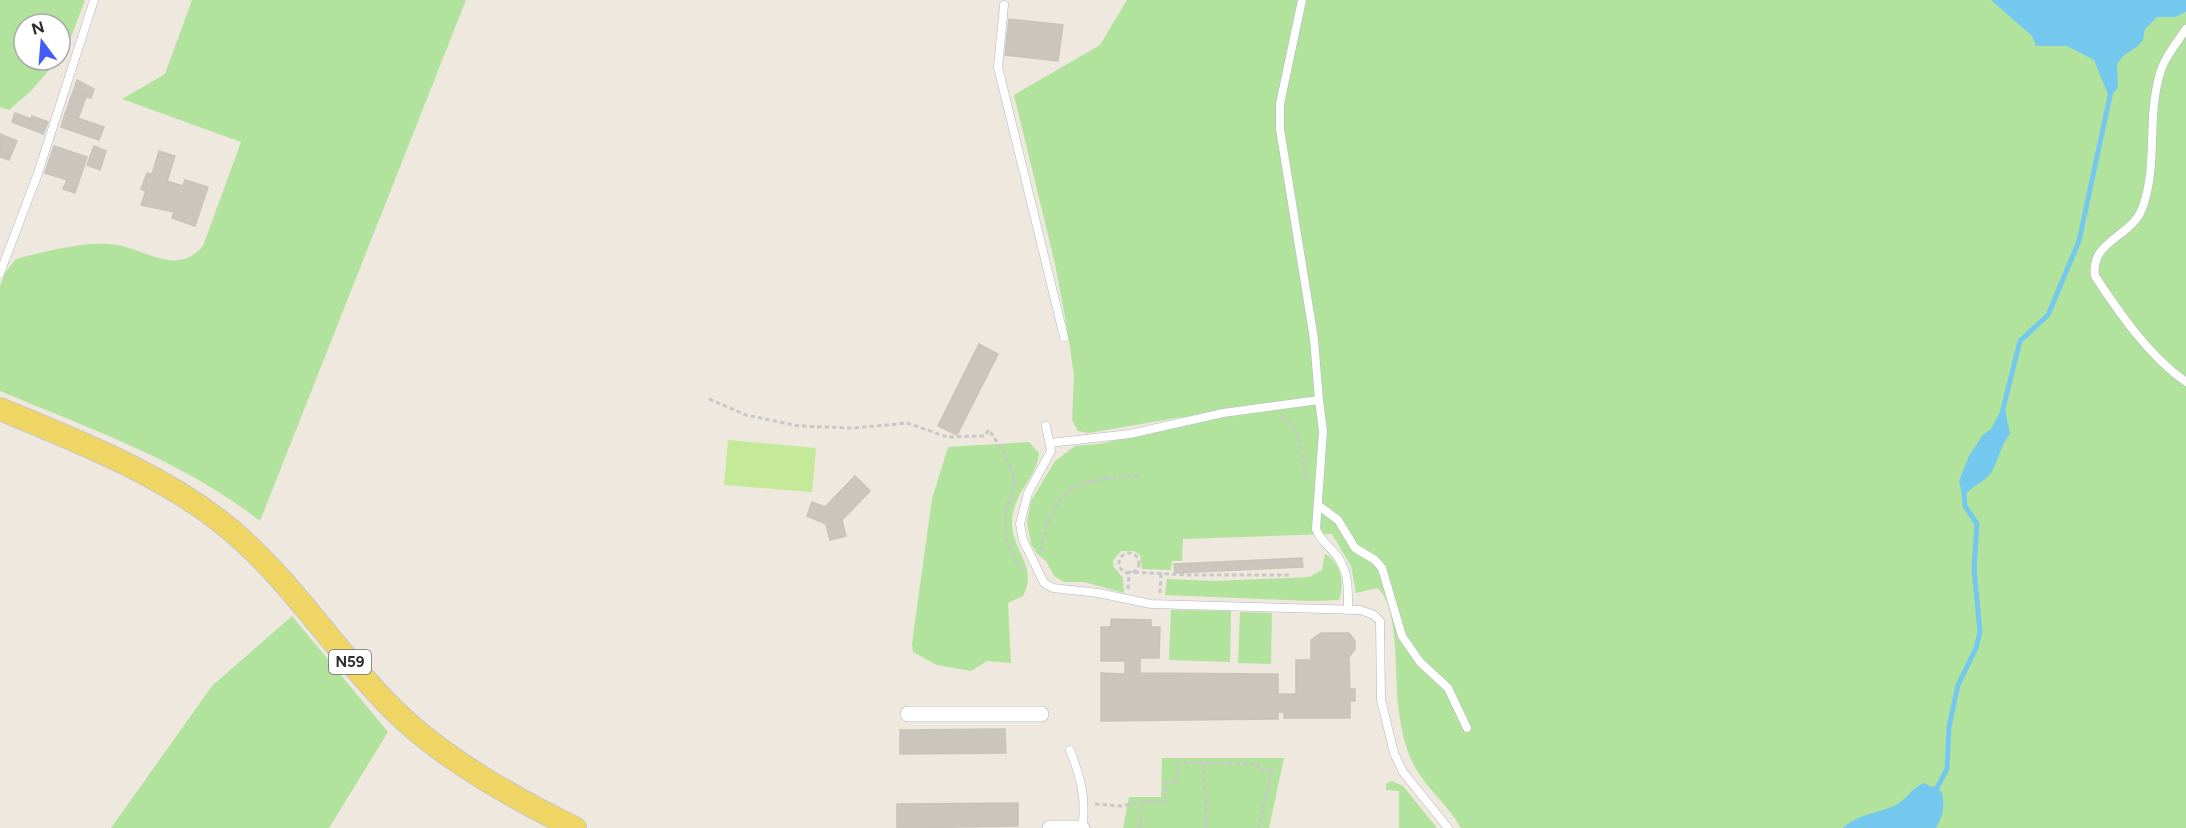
<svg xmlns="http://www.w3.org/2000/svg" width="2186" height="828" viewBox="0 0 2186 828" font-family="Figtree,sans-serif">
	<style>
		.green { fill: #b1e39d }
		.pitch { fill: #c4ea99 }
		.water { fill: #75c8ed }
		.lines { fill: none; stroke-linecap: round; stroke-linejoin: round }
		.stream { stroke: #75c8ed; stroke-width: 5 }
		.building { fill: #cac6be; stroke: #c9c4b9; stroke-width: 1.5 }
		.service-casing { stroke: #b3b5c0; stroke-width: 9 }
		.minor-casing { stroke: #b3b5c0; stroke-width: 16 }
		.primary-casing { stroke: #c8c8c8; stroke-width: 24 }
		.path { stroke: #c8c8c8; stroke-width: 3; stroke-dasharray: 4.5 3; stroke-linecap: butt }
		.service { stroke: #fff; stroke-width: 8 }
		.minor { stroke: #fff; stroke-width: 15 }
		.primary { stroke: #efd563; stroke-width: 22 }
		.labels { text-anchor: middle; stroke-width: 4.5; stroke-linejoin: round; paint-order: stroke }
		.shield { fill: #fff; stroke: #6c6c6c; stroke-width: 1.5 }
		.shield-label { font-size: 15px; font-weight: bold; fill: #2d2d2d }
	</style>
	<rect width="100%" height="100%" fill="#eee8df"/>
	<g class="green">
		<path d="M0,0H85L65,53L60,58V24H24V60H58L31,91L9,110L0,107Z"/>
		<path d="M192,0H466L260,521C182,460 90,429 0,391V286L5,273L16,259C42,252 82,242 108,244C143,245 174,279 203,246L241,142L122,99L165,74Z"/>
		<path d="M1127,0H2186V828H1461C1449,806 1429,791 1416,769C1405,750 1400,725 1398,703C1395,677 1399,603 1377,588L1356,593L1351,566L1332,534L1183,539L1182,561H1172L1171,570L1142,569L1140,555L1134,551H1121L1113,561L1114,567L1123,578L1124,593L1084,582H1064L1054,576L1046,561L1037,554L1031,544L1027,522L1031,501L1055,461L1075,446L1099,444L1182,426V417L1089,433L1078,431L1072,420L1074,376L1067,328L1055,264L1014,95L1100,45Z"/>
		<path d="M1029,442L1039,453C1037,480 1011,492 1012,526C1014,552 1038,569 1023,596L1008,603L1011,663L987,661L971,671L937,665L913,652L912,643L932,499L948,447Z"/>
		<path d="M1325,554C1341,562 1345,584 1339,600L1310,601L1165,595L1167,579L1215,581L1309,577L1322,570Z"/>
		<path d="M1171,610L1231,611L1230,662L1169,660Z"/>
		<path d="M1240,612L1272,613L1271,664L1238,663Z"/>
		<path d="M292,616L388,732L329,828H111L212,686Z"/>
		<path d="M1162,758H1284L1269,828H1123L1129,797H1161Z"/>
		<path d="M1391,781L1403,786L1437,828H1399V791L1386,790V784Z"/>
	</g>
	<path class="pitch" d="M728,440L816,448L812,492L724,485Z"/>
	<g class="water">
		<path d="M1991,0H2186V12L2175,17H2157L2145,29L2143,40L2138,46L2123,56L2117,64L2118,88L2109,97L2094,60L2067,46H2036L2032,36Z"/>
		<path d="M2004,404L2010,434C2000,446 1999,460 1991,473C1983,484 1969,486 1963,499L1959,481L1969,456L1982,436L1991,429Z"/>
		<path d="M1924,783L1941,791C1946,805 1943,815 1936,828H1843C1860,812 1881,814 1899,803C1908,797 1913,787 1924,783Z"/>
	</g>
	<g class="lines">
		<g class="stream">
			<path d="M2003,409L2020,341L2048,315L2079,241L2111,91"/>
			<path d="M1932,791L1937,788L1947,769L1949,727L1958,685L1976,648L1980,632L1974,569L1977,524L1965,506L1964,493"/>
		</g>
	</g>
	<g class="building">
		<path d="M1009,19L1063,25L1058,61L1005,55Z"/>
		<path d="M77,80L94,89L91,98L73,92Z"/>
		<path d="M73,92L86,97L78,119L65,114Z"/>
		<path d="M15,113L31,119L28,128L12,122Z"/>
		<path d="M65,114L104,127L99,140L61,127Z"/>
		<path d="M32,116L48,122L43,134L28,128Z"/>
		<path d="M0,134L17,141L9,160L0,157Z"/>
		<path d="M54,146L87,157L75,193L63,189L67,180L45,173Z"/>
		<path d="M94,146L106,151L100,170L87,165Z"/>
		<path d="M159,151L175,156L167,181L183,186L185,180L208,187L195,226L172,218L174,212L141,205L146,191L141,189L147,173L152,174Z"/>
		<path d="M979,344L998,354L957,435L938,426Z"/>
		<path d="M855,476L870,491L842,520L846,536L830,540L826,524L807,516L812,502L825,507Z"/>
		<path d="M1302,558L1303,567L1175,573L1174,564Z"/>
		<path d="M1111,619L1151,620V627H1160L1159,658H1140V673L1278,674V694H1296V660H1311V640L1321,633H1349L1355,641V649L1349,657L1350,689H1355V701H1350V718H1284V712H1278V719L1101,721V673L1125,674V661H1101V627H1111Z"/>
		<path d="M1005,729L1006,753L900,754V730Z"/>
		<path d="M1018,803V826L897,828V804Z"/>
	</g>
	<g class="lines">
		<defs>
			<g id="service">
				<path d="M1004,5L998,67L1064,337"/>
				<path d="M2186,29C2176,44 2163,59 2159,77C2147,120 2158,167 2142,209C2131,237 2090,241 2095,276C2120,314 2149,356 2186,382"/>
				<path d="M0,273L37,176L94,0"/>
				<path d="M1319,400L1323,431L1316,529C1321,542 1331,547 1339,559C1349,574 1348,592 1348,610"/>
				<path d="M1046,426L1051,451L1028,493L1020,524L1023,540L1044,583L1053,588L1098,593L1151,604L1360,610L1374,615L1380,621L1381,700L1394,753L1403,772L1448,828"/>
				<path d="M1050,443L1130,434L1223,413L1319,400L1314,339L1280,129V104L1302,0"/>
				<path d="M1318,505L1338,520L1355,548L1375,560L1382,568L1402,636L1420,662L1448,688L1467,728"/>
				<path d="M1070,750C1080,776 1087,799 1082,828"/>
			</g>
			<g id="minor">
				<path d="M908,714H1041"/>
				<path d="M1050,828H1082"/>
			</g>
			<path id="primary" d="M0,409C79,442 166,475 232,531C291,581 333,648 387,703C436,755 511,797 575,828"/>
		</defs>
		<use href="#service" class="service-casing"/>
		<use href="#minor" class="minor-casing"/>
		<use href="#primary" class="primary-casing"/>
		<g class="path">
			<path d="M709,399L746,415L799,426L854,428L907,423L947,437L984,436L989,430C999,445 1011,462 1014,480C1015,489 1010,498 1007,507C1002,527 1007,553 1022,568"/>
			<path d="M1282,416L1298,431L1306,480"/>
			<path d="M1041,551C1053,485 1076,479 1138,476"/>
			<circle cx="1129" cy="563" r="10"/>
			<path d="M1128,589L1129,572L1189,575H1289"/>
			<path d="M1160,593L1161,574"/>
			<path d="M1204,763L1206,828"/>
			<path d="M1095,804L1121,806L1142,802"/>
			<path d="M1140,828L1142,802H1165L1166,782H1177L1178,762L1258,764L1259,769L1272,770L1259,828"/>
		</g>
		<use href="#service" class="service"/>
		<use href="#minor" class="minor"/>
		<use href="#primary" class="primary"/>
	</g>
	<g class="labels">
		<rect class="shield" x="329" y="650" width="42" height="24" rx="4.5"/>
		<g class="shield-label">
			<text x="350" y="667">N59</text>
		</g>
	</g>
	<g transform="translate(42 42) rotate(344)"><circle r="28" fill="#ffffff" stroke="#ababab" stroke-width="1.5"/>
	<path d="M0-4.5L10 22L0 15L-10 22Z" fill="#435bf8"/>
	<text y="-9" font-size="16" font-weight="bold" text-anchor="middle" fill="#2d2d2d">N</text>
	</g>
</svg>
